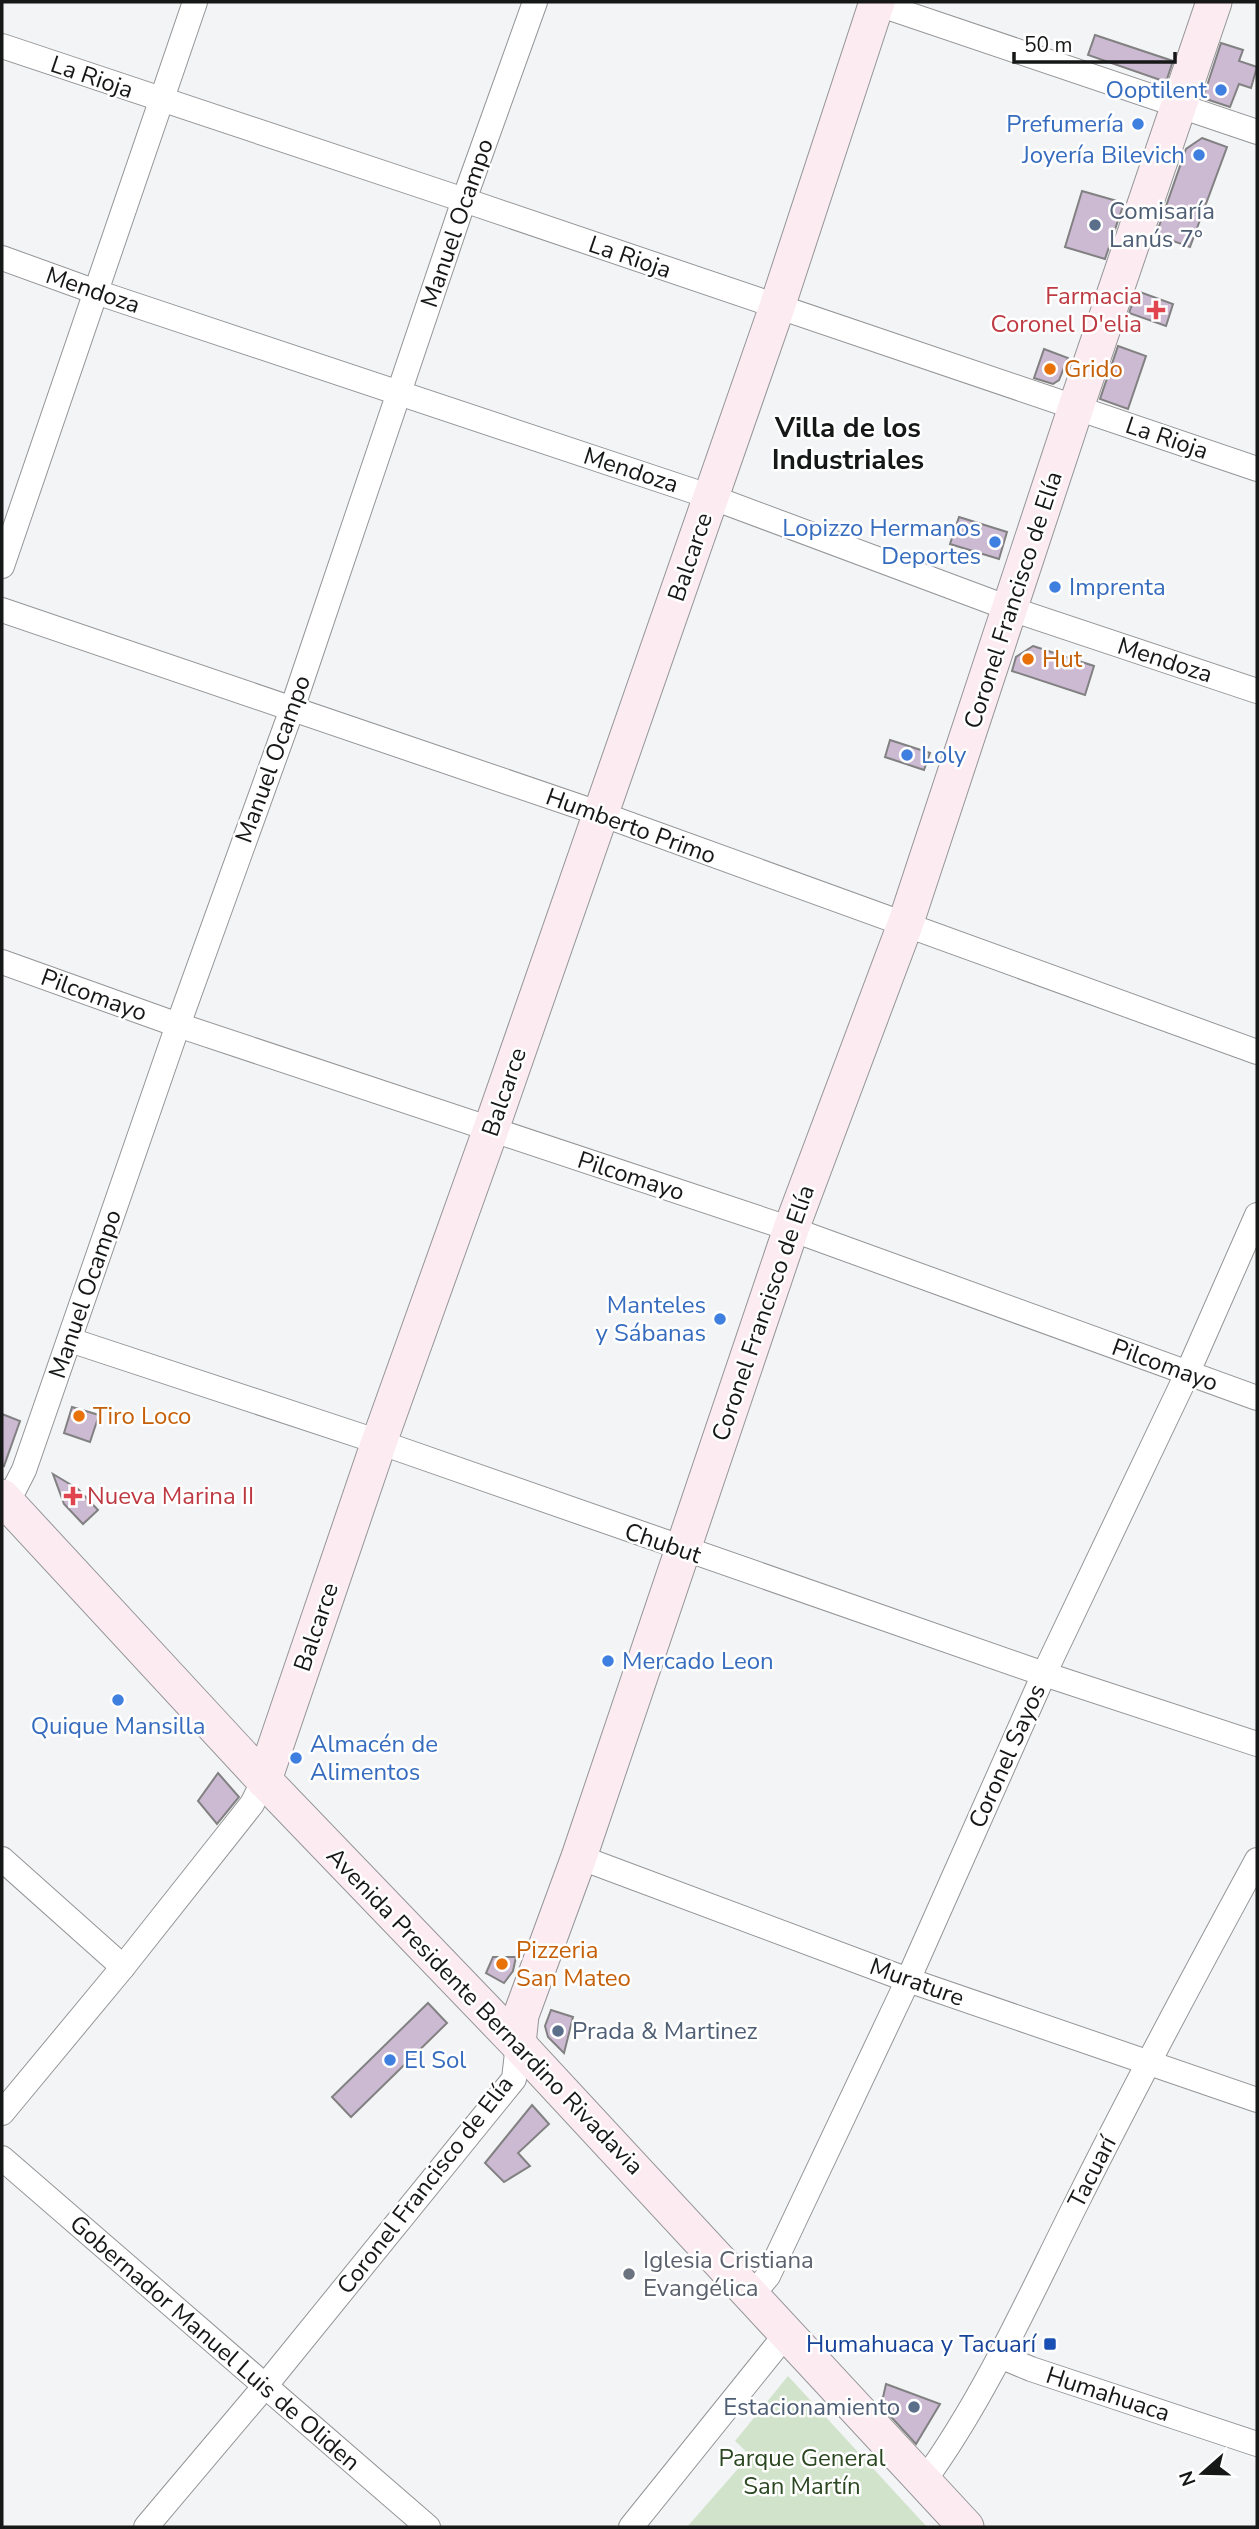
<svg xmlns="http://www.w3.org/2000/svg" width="1259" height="2529" viewBox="0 0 1259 2529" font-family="'Nunito Sans',sans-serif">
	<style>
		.green { fill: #d1e3cb }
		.building { fill: #ccb9d2; stroke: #828182; stroke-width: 2 }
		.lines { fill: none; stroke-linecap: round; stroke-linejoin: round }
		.street-casing { stroke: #949597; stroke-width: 26 }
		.secondary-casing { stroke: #949597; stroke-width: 37 }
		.street { stroke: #fff; stroke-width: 24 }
		.secondary { stroke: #fcebf0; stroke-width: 35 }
		.shop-dot { fill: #3f7fe0; stroke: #fff; stroke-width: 2.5 }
		.service-dot { fill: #5c6f8a; stroke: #fff; stroke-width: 2.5 }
		.health-dot { fill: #e0444e; stroke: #fff; stroke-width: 2.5 }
		.food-dot { fill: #e8710a; stroke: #fff; stroke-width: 2.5 }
		.worship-dot { fill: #6b7280; stroke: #fff; stroke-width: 2.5 }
		.transit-dot { fill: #1a4fb4; stroke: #fff; stroke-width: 2.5 }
		.labels { text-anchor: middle; stroke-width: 5; stroke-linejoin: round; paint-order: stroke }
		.street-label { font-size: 24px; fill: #161717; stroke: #fff }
		.shop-label { font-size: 24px; fill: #366cbe; stroke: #fff; text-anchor: end }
		.service-label { font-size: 24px; fill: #4e5e75; stroke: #fff; text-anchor: start }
		.health-label { font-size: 24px; fill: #be3a42; stroke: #fff; text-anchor: end }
		.food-label { font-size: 24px; fill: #c56008; stroke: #fff; text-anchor: start }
		.worship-label { font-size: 24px; fill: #5b616d; stroke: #fff; text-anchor: start }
		.transit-label { font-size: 24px; fill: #164399; stroke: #fff; text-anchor: end }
		.park-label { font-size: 24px; fill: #2b4721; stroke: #fff }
		.quarter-label { font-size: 28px; font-weight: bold; fill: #161717; stroke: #fff }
	</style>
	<rect width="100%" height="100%" fill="#f3f4f6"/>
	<path class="green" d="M788,2376L927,2527H687L750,2455L735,2441Z"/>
	<g class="building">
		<path d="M1095,35L1173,61L1166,82L1088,55Z"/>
		<path d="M1221,43L1243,50L1239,61L1257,67L1251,88L1239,84L1230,107L1203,98Z"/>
		<path d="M1202,138L1227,147L1190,247L1156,235L1186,149Z"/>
		<path d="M1082,191L1124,203L1105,259L1065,247Z"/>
		<path d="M1137,291L1173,304L1166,326L1129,313Z"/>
		<path d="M1118,346L1146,356L1128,409L1100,399Z"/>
		<path d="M1044,349L1068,358L1059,380L1053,384L1034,378Z"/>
		<path d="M959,517L1007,532L999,559L950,544Z"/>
		<path d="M1033,646L1094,666L1085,695L1012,671L1016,657Z"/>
		<path d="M890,740L930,753L924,770L885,757Z"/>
		<path d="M72,1407L99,1415L90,1442L64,1433Z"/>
		<path d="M2,1414L20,1421L4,1466L2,1465Z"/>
		<path d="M53,1474L78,1489L98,1510L83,1524L64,1504Z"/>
		<path d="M218,1773L239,1797L217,1824L198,1801Z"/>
		<path d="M493,1957H516L513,1971L504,1983L486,1973Z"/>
		<path d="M428,2003L447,2023L351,2117L332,2097Z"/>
		<path d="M551,2010L573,2017L564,2053L548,2037L545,2026Z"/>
		<path d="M532,2105L549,2124L518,2153L530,2166L504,2182L485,2163Z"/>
		<path d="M886,2384L940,2404L916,2444L881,2406Z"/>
	</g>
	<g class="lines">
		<defs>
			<g id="street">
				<path d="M872,2L1257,132"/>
				<path d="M2,46L464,200L1257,469"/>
				<path d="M2,258L96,292L711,497L1011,609L1257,691"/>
				<path d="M2,566L195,2"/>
				<path d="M2,610L601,814L1257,1052"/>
				<path d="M2,962L178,1025L791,1229L1257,1398"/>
				<path d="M70,1340L379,1442L1044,1674L1257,1744"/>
				<path d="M2,1513L24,1470L178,1025L292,709L464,200L535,2"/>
				<path d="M579,1857L908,1980L1257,2100"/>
				<path d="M2,1859L123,1967"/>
				<path d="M2,2113L123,1967L252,1804L264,1780"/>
				<path d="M2,2158L428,2527"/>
				<path d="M752,2295L768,2276L908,1980L1044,1674L1187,1374L1257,1215"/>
				<path d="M1000,2356L1031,2369L1257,2444"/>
				<path d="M924,2481C987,2394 1031,2293 1079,2198C1136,2084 1196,1972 1257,1860"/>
				<path d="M146,2527L265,2386L514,2079L518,2044"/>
				<path d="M631,2527L787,2333"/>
			</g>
			<g id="secondary">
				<path d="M2,1497L264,1780L518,2044L966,2527"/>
				<path d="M264,1780L379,1442L491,1129L777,307L877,2"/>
				<path d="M518,2044L521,2015L579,1857L791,1229L905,925L1076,407L1214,2"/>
			</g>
		</defs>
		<use href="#street" class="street-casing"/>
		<use href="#secondary" class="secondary-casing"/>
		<use href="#street" class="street"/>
		<use href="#secondary" class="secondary"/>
	</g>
	<g class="shop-dot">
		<circle cx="1221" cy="90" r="7"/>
		<circle cx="1138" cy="124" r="7"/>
		<circle cx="1199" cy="155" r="7"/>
		<circle cx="995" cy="542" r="7"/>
		<circle cx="1055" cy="587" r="7"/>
		<circle cx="907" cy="755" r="7"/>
		<circle cx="720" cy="1319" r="7"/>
		<circle cx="608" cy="1661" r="7"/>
		<circle cx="118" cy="1700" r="7"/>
		<circle cx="296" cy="1758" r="7"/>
		<circle cx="390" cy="2060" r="7"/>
	</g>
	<g class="service-dot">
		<circle cx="1095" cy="225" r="7"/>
		<circle cx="558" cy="2031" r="7"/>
		<circle cx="914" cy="2407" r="7"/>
	</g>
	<g class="health-dot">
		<path d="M1152.5 299.5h7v7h7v7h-7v7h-7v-7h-7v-7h7z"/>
		<path d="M69.5 1485.5h7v7h7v7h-7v7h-7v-7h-7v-7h7z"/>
	</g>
	<g class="food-dot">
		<circle cx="1050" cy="369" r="7"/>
		<circle cx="1028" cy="659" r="7"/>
		<circle cx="79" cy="1416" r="7"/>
		<circle cx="502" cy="1964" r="7"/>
	</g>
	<circle class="worship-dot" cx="629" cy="2274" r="7"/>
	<rect class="transit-dot" x="1043" y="2337" width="14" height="14" rx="3.5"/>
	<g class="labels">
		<g class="street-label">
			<text transform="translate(92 77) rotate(19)" y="8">La Rioja</text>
			<text transform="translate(457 223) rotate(-71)" y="8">Manuel Ocampo</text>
			<text transform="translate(630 257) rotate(19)" y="8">La Rioja</text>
			<text transform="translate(93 290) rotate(19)" y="8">Mendoza</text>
			<text transform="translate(1167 438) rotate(19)" y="8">La Rioja</text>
			<text transform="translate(631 470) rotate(18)" y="8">Mendoza</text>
			<text transform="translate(690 557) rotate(-71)" y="8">Balcarce</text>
			<text transform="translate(1013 600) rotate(-72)" y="8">Coronel Francisco de Elía</text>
			<text transform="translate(1165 660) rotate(18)" y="8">Mendoza</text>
			<text transform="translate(273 759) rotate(-70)" y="8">Manuel Ocampo</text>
			<text transform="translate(631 826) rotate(20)" y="8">Humberto Primo</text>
			<text transform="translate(94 995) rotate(20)" y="8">Pilcomayo</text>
			<text transform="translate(504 1092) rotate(-71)" y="8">Balcarce</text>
			<text transform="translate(631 1176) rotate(18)" y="8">Pilcomayo</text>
			<text transform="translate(85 1294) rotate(-71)" y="8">Manuel Ocampo</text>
			<text transform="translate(763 1313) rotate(-71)" y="8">Coronel Francisco de Elía</text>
			<text transform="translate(1165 1365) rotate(20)" y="8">Pilcomayo</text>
			<text transform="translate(663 1543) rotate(19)" y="8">Chubut</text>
			<text transform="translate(316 1627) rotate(-71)" y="8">Balcarce</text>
			<text transform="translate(1007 1756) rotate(-66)" y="8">Coronel Sayos</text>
			<text transform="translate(917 1982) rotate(20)" y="8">Murature</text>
			<text transform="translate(485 2011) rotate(46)" y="8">Avenida Presidente Bernardino Rivadavia</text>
			<text transform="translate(1092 2172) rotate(-63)" y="8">Tacuarí</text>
			<text transform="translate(425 2185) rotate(-52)" y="8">Coronel Francisco de Elía</text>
			<text transform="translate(215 2343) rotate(41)" y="8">Gobernador Manuel Luis de Oliden</text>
			<text transform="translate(1108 2394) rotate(18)" y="8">Humahuaca</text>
		</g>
		<g class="shop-label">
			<text x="1207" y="98">Ooptilent</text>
			<text x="1124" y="132">Prefumería</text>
			<text x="1185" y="163">Joyería Bilevich</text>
			<text x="981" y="536">Lopizzo Hermanos<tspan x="981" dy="28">Deportes</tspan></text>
			<text x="1069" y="595" text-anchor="start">Imprenta</text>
			<text x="921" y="763" text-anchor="start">Loly</text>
			<text x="706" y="1313">Manteles<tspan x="706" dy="28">y Sábanas</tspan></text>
			<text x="622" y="1669" text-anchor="start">Mercado Leon</text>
			<text x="118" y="1734" text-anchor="middle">Quique Mansilla</text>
			<text x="310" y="1752" text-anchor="start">Almacén de<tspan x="310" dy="28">Alimentos</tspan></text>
			<text x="404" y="2068" text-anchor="start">El Sol</text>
		</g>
		<g class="service-label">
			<text x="1109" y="219">Comisaría<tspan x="1109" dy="28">Lanús 7°</tspan></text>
			<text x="572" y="2039">Prada &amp; Martinez</text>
			<text x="900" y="2415" text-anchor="end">Estacionamiento</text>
		</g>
		<g class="health-label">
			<text x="1142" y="304">Farmacia<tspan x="1142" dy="28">Coronel D'elia</tspan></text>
			<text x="87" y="1504" text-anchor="start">Nueva Marina II</text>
		</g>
		<g class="food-label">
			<text x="1064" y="377">Grido</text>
			<text x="1042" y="667">Hut</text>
			<text x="93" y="1424">Tiro Loco</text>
			<text x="516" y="1958">Pizzeria<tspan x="516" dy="28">San Mateo</tspan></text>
		</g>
		<g class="worship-label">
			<text x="643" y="2268">Iglesia Cristiana<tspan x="643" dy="28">Evangélica</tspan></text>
		</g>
		<g class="transit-label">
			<text x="1036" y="2352">Humahuaca y Tacuarí</text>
		</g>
		<g class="park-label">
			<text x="802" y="2466">Parque General<tspan x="802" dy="28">San Martín</tspan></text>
		</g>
		<g class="quarter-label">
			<text x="848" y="437">Villa de los<tspan x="848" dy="32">Industriales</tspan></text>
		</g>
	</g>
	<rect width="1259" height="2529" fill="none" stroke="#161717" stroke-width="7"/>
	<g transform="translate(1203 2473) rotate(250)" stroke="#ffffff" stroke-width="5" paint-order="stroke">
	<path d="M0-5L12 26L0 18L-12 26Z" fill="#161717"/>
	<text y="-10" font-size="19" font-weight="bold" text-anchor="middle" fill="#161717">N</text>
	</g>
	<path d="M1014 52v10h161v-10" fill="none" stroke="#161717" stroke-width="3.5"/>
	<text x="1024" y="52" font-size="21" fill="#161717" stroke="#ffffff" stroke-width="5" paint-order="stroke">50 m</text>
</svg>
